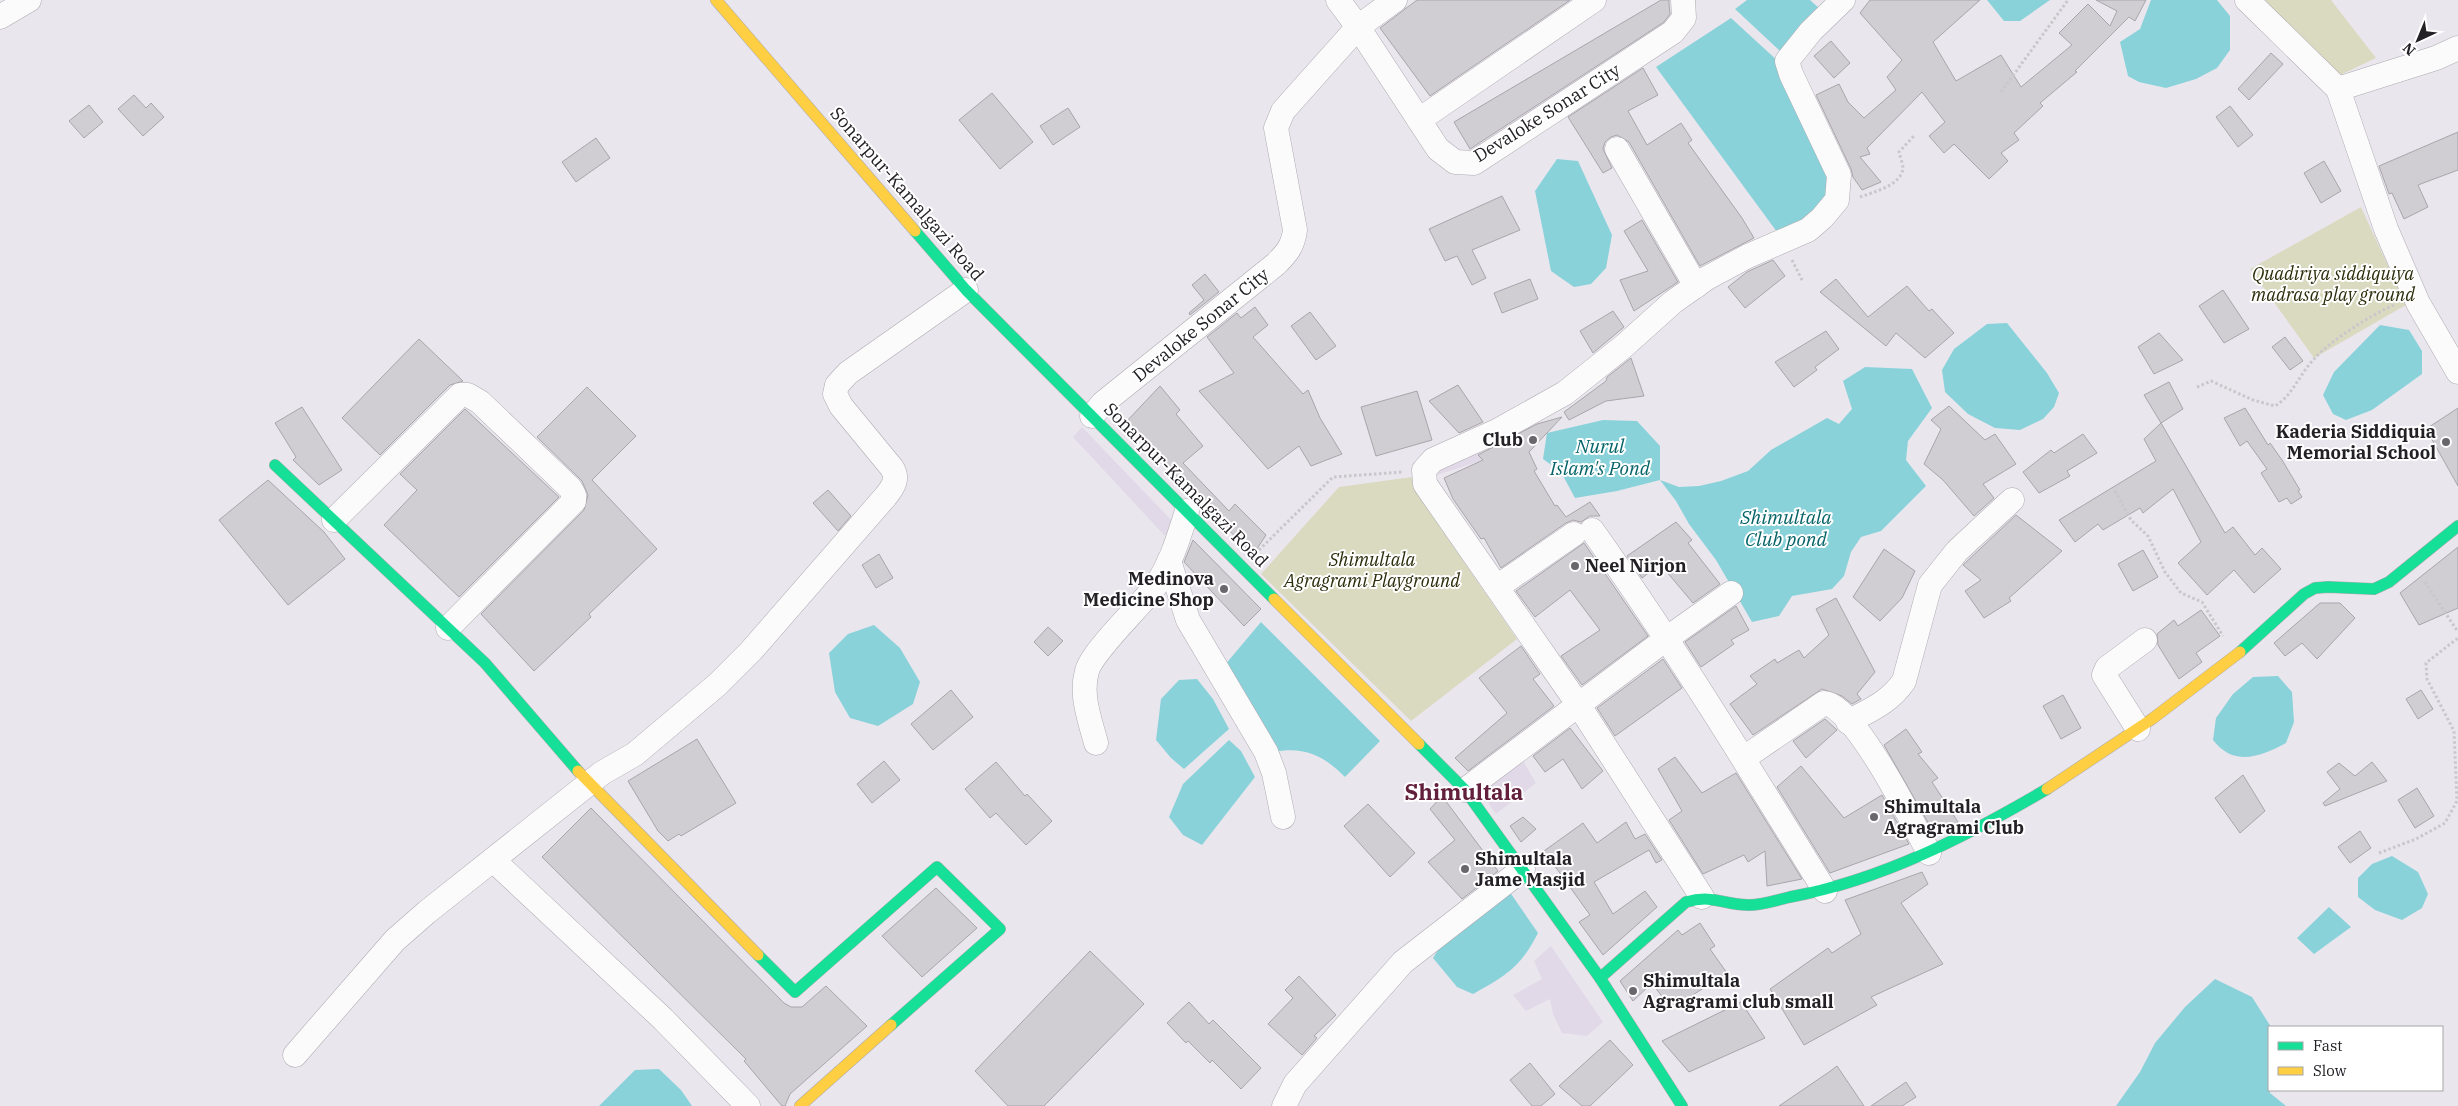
<svg xmlns="http://www.w3.org/2000/svg" width="2458" height="1106" viewBox="0 0 2458 1106" font-family="'IBM Plex Serif',serif">
	<style>
		.built { fill: #e1d9e8 }
		.green { fill: #dadac1 }
		.water { fill: #8ad2da }
		.building { fill: #d0cdd3; stroke: #a8a5ab }
		.lines { fill: none; stroke-linecap: round; stroke-linejoin: round }
		.street-casing { stroke: #adaab0; stroke-width: 25 }
		.fast-casing { stroke: #adaab0; stroke-width: 12 }
		.slow-casing { stroke: #adaab0; stroke-width: 12 }
		.path { stroke: #c8c7ca; stroke-width: 3; stroke-dasharray: 2.5 2.5; stroke-linecap: butt }
		.street { stroke: #fcfbfc; stroke-width: 24 }
		.fast { stroke: #16e098; stroke-width: 11 }
		.slow { stroke: #ffcf43; stroke-width: 11 }
		.poi-dot { fill: #69666c; stroke: #fff; stroke-width: 2 }
		.labels { text-anchor: middle; stroke-width: 4; stroke-linejoin: round; paint-order: stroke }
		.street-label { font-size: 18px; fill: #242126; stroke: #fff }
		.park-label { font-size: 18px; font-style: italic; fill: #2c2d0b; stroke: #fff }
		.poi-label { font-size: 18px; font-weight: bold; fill: #242126; stroke: #fff; text-anchor: start }
		.water-label { font-size: 19px; font-style: italic; fill: #066469; stroke: #fff }
		.district-label { font-size: 22px; font-weight: bold; fill: #62203c; stroke: #fff }
	</style>
	<rect width="100%" height="100%" fill="#eae6ee"/>
	<g class="built">
		<path d="M1082,427L1175,524L1165,536L1073,437Z"/>
		<path d="M1478,450L1486,459L1434,476L1441,464Z"/>
		<path d="M1521,757L1536,783L1496,814L1480,791Z"/>
		<path d="M1551,946L1603,1022L1587,1036L1562,1033L1553,1014L1550,999L1526,1011L1513,995L1542,979L1534,961Z"/>
	</g>
	<g class="green">
		<path d="M2259,0H2331L2376,58L2338,76Z"/>
		<path d="M2361,207L2406,305L2314,358L2250,269Z"/>
		<path d="M1412,477L1420,498L1517,639L1411,721L1261,574L1339,487Z"/>
	</g>
	<g class="water">
		<path d="M1747,0H1810L1821,10L1781,52L1735,9Z"/>
		<path d="M1987,0H2050L2020,21H2004Z"/>
		<path d="M2151,0H2217L2230,16V50L2217,68L2196,79L2166,88L2139,82L2128,76L2120,42L2140,29Z"/>
		<path d="M1731,18L1781,64L1839,186L1824,209L1777,232L1656,67Z"/>
		<path d="M1557,159L1578,161L1612,235L1606,268L1591,284L1574,287L1551,271L1535,191Z"/>
		<path d="M2007,323L2047,373L2059,393L2054,407L2043,419L2020,430L1995,428L1968,414L1945,392L1942,370L1954,349L1987,324Z"/>
		<path d="M2380,325L2409,330L2422,351V374L2372,410L2346,420L2333,414L2323,395L2334,372Z"/>
		<path d="M1865,367L1912,369L1932,408L1908,441L1906,460L1926,486L1881,531L1861,537L1851,552L1844,576L1832,589L1792,596L1779,616L1752,622L1716,560L1689,524L1676,501L1660,480L1617,491L1575,498L1561,472L1543,459L1547,433L1603,420L1637,421L1660,446V480L1679,487L1699,486L1721,481L1748,471L1771,450L1827,418L1839,424L1852,409L1843,381Z"/>
		<path d="M1261,622L1380,741L1345,777C1323,755 1304,746 1273,752L1224,666Z"/>
		<path d="M874,625L900,648L920,682L913,704L878,726L850,718L835,692L829,653L848,634Z"/>
		<path d="M2278,676L2292,692L2294,722L2286,743C2260,757 2234,767 2213,740L2216,718L2233,694L2253,677Z"/>
		<path d="M1197,679L1213,699L1229,729L1184,769L1171,758L1156,740L1161,699L1179,680Z"/>
		<path d="M1229,740L1241,751L1255,777L1202,845L1183,835L1169,817L1183,784Z"/>
		<path d="M2392,856L2418,872L2428,894L2422,908L2402,920L2375,910L2358,897V878L2372,864Z"/>
		<path d="M1509,891L1538,933C1521,967 1505,976 1473,994L1457,987L1433,958L1441,945Z"/>
		<path d="M2329,907L2351,927L2314,954L2297,938Z"/>
		<path d="M2215,979L2252,997L2271,1027H2269L2268,1075L2270,1093L2286,1106H2116L2140,1072L2155,1043L2185,1007Z"/>
		<path d="M659,1069L681,1090L692,1106H599L635,1070Z"/>
	</g>
	<g class="building">
		<path d="M1417,0H1570L1430,96L1380,28Z"/>
		<path d="M1661,0H1669V4L1670,14L1664,22L1470,149L1454,122Z"/>
		<path d="M1870,0H1980L1933,42L1956,81L2001,55L2021,87L2072,45L2059,33L2088,4L2110,26L2117,11L2096,0H2146L2135,21L2129,17L2075,71L2077,72L2040,103L2043,106L2014,133L2019,140L2001,153L2008,161L1989,179L1954,144L1944,153L1929,136L1945,122L1922,92L1867,148L1870,154L1860,157L1881,182L1862,190L1853,177L1851,169L1816,95L1839,84L1848,102L1864,118L1896,90L1887,77L1902,60L1860,13Z"/>
		<path d="M1831,41L1850,63L1834,78L1814,56Z"/>
		<path d="M2271,53L2283,64L2249,100L2238,89Z"/>
		<path d="M1643,68L1658,95L1628,111L1647,145L1681,123L1692,140L1688,143L1742,218L1754,238L1700,266L1629,142L1617,135L1611,137L1605,142L1603,149L1612,168L1603,173L1568,117Z"/>
		<path d="M992,93L1033,142L1000,169L959,120Z"/>
		<path d="M134,95L146,108L151,103L164,117L143,136L118,109Z"/>
		<path d="M89,105L103,122L84,138L69,121Z"/>
		<path d="M2230,106L2253,135L2238,147L2216,117Z"/>
		<path d="M1068,108L1080,127L1053,145L1040,126Z"/>
		<path d="M2458,132V170L2418,185L2428,207L2404,219L2392,193L2389,194L2379,166Z"/>
		<path d="M596,138L610,158L576,182L562,162Z"/>
		<path d="M2324,161L2341,191L2321,203L2304,173Z"/>
		<path d="M1502,196L1520,230L1472,250L1486,278L1472,285L1457,256L1445,261L1429,229Z"/>
		<path d="M1642,220L1678,282L1634,311L1620,280L1648,271L1624,231Z"/>
		<path d="M1773,260L1785,276L1745,308L1728,287L1747,272Z"/>
		<path d="M1205,274L1219,292L1190,315L1189,313L1204,300L1192,285Z"/>
		<path d="M1530,279L1538,299L1502,313L1494,293Z"/>
		<path d="M1836,279L1868,317L1907,286L1929,311L1932,309L1954,333L1925,358L1896,333L1886,346L1820,292Z"/>
		<path d="M2223,290L2249,329L2224,343L2199,306Z"/>
		<path d="M1255,307L1268,325L1253,337L1303,394L1308,390L1320,418L1342,454L1311,466L1299,446L1268,469L1199,391L1234,373L1207,337L1237,313L1241,318Z"/>
		<path d="M1613,311L1624,327L1593,353L1580,331Z"/>
		<path d="M1310,312L1336,346L1316,360L1291,326Z"/>
		<path d="M1826,331L1839,349L1815,367L1817,370L1794,387L1775,362Z"/>
		<path d="M2159,333L2183,360L2154,374L2138,347Z"/>
		<path d="M2285,337L2303,361L2290,370L2272,347Z"/>
		<path d="M419,339L463,381L450,385L380,455L342,418Z"/>
		<path d="M1631,358L1644,396L1606,401L1569,420L1564,412L1606,381L1607,377Z"/>
		<path d="M2169,382L2183,409L2161,423L2144,395Z"/>
		<path d="M1458,385L1483,422L1459,433L1429,401Z"/>
		<path d="M1160,386L1180,410L1176,414L1203,446L1183,463L1229,511L1235,504L1266,535L1253,555L1125,423Z"/>
		<path d="M587,387L636,436L592,480L657,549L589,614L591,617L534,671L481,614L584,510L588,495L582,481L537,437Z"/>
		<path d="M1417,391L1432,440L1376,456L1361,407Z"/>
		<path d="M1949,406L1985,440L1995,434L2016,464L1983,484L1994,498L1974,516L1943,480L1924,464L1941,429L1931,420Z"/>
		<path d="M302,407L342,470L319,485L293,460L296,457L275,423Z"/>
		<path d="M2245,408L2268,445L2270,443L2282,460L2300,490L2298,491L2302,497L2291,504L2287,498L2279,502L2261,473L2267,469L2247,441L2240,446L2224,418Z"/>
		<path d="M2458,408V486L2426,429Z"/>
		<path d="M465,409L559,497L459,597L384,525L417,490L400,474Z"/>
		<path d="M1562,417L1529,452L1537,469L1534,471L1555,506L1557,505L1566,517L1590,502L1600,516H1590L1581,522L1573,520L1566,523L1501,568L1484,538L1481,539L1453,499L1444,478L1483,460L1478,455L1537,424Z"/>
		<path d="M2161,423L2225,533L2233,527L2255,555L2262,548L2281,569L2254,593L2234,570L2207,595L2178,563L2201,542L2173,489L2143,513L2140,508L2103,530L2098,524L2075,542L2059,520L2156,461L2144,439Z"/>
		<path d="M2083,434L2097,453L2067,471L2070,476L2039,493L2023,472L2051,450L2054,453Z"/>
		<path d="M268,480L324,532L345,559L288,605L219,520Z"/>
		<path d="M828,490L851,516L838,531L813,503Z"/>
		<path d="M2016,515L2062,551L2009,598L2011,601L1984,618L1965,591L1981,580L1963,565Z"/>
		<path d="M1676,522L1692,540L1688,543L1720,584L1693,603L1660,564L1642,578L1627,556Z"/>
		<path d="M1193,540L1261,609L1244,626L1184,562Z"/>
		<path d="M1584,543L1648,636L1582,685L1561,656L1600,630L1570,590L1535,617L1516,591Z"/>
		<path d="M2458,547V608L2419,625L2400,593Z"/>
		<path d="M1884,549L1915,571L1902,598L1880,621L1853,597Z"/>
		<path d="M2143,550L2158,577L2133,591L2118,564Z"/>
		<path d="M879,554L893,578L876,588L862,565Z"/>
		<path d="M1836,598L1875,672L1857,694L1861,699L1852,704L1842,696L1822,689L1753,735L1730,704L1757,684L1750,676L1775,659L1777,663L1799,650L1804,658L1829,635L1816,609Z"/>
		<path d="M2320,603H2340L2355,618L2317,659L2302,643L2285,656L2274,643Z"/>
		<path d="M1736,606L1749,630L1731,640L1734,644L1701,667L1685,642Z"/>
		<path d="M2201,610L2220,636L2196,653L2202,662L2179,679L2158,645L2157,634L2174,620L2178,626Z"/>
		<path d="M1048,627L1063,641L1048,656L1034,642Z"/>
		<path d="M1521,646L1540,674L1533,679L1554,706L1468,771L1455,758L1507,713L1479,678Z"/>
		<path d="M1663,659L1682,688L1615,736L1597,708Z"/>
		<path d="M951,690L973,717L933,750L911,724Z"/>
		<path d="M2421,690L2433,709L2418,719L2406,699Z"/>
		<path d="M2063,695L2081,728L2061,739L2043,706Z"/>
		<path d="M1825,719L1837,730L1806,758L1793,741Z"/>
		<path d="M1570,728L1603,771L1582,789L1563,759L1545,772L1533,756Z"/>
		<path d="M1906,729L1922,752L1918,754L1938,778L1932,782L1958,822L1934,833L1884,745Z"/>
		<path d="M697,739L736,803L681,836L679,834L668,841L658,831L628,781Z"/>
		<path d="M1675,757L1702,793L1736,773L1802,879L1767,886L1765,851L1748,862L1744,855L1703,874L1669,820L1682,811L1658,769Z"/>
		<path d="M884,761L900,780L872,803L857,784Z"/>
		<path d="M996,762L1025,796L1027,794L1052,821L1026,845L996,813L990,818L965,789Z"/>
		<path d="M2372,762L2387,781L2325,806L2323,803L2340,789L2327,772L2339,763L2355,776Z"/>
		<path d="M1801,766L1844,818L1882,795L1909,844L1830,873L1777,787Z"/>
		<path d="M2243,775L2265,811L2240,833L2215,798Z"/>
		<path d="M2417,788L2434,816L2415,828L2398,800Z"/>
		<path d="M1442,796L1498,871L1462,899L1428,862L1455,840L1430,809Z"/>
		<path d="M1368,804L1415,853L1390,877L1344,826Z"/>
		<path d="M591,808L784,1003L791,1007H802L826,986L867,1026L790,1094L785,1106H782L744,1061L746,1059L542,857Z"/>
		<path d="M1523,817L1536,829L1521,842L1510,826Z"/>
		<path d="M1626,822L1635,839L1645,834L1662,860L1656,863L1649,850L1594,882L1613,914L1645,891L1657,907L1603,955L1579,922L1590,915L1544,851L1583,823L1597,843Z"/>
		<path d="M2360,831L2371,848L2350,863L2338,847Z"/>
		<path d="M1922,872L1928,884L1901,903L1943,964L1871,997L1877,1005L1804,1045L1770,989L1828,948L1832,953L1861,934L1845,900Z"/>
		<path d="M936,888L977,928L922,977L882,936Z"/>
		<path d="M1700,923L1715,946L1710,949L1727,973L1671,1009L1652,983L1633,1001L1620,981L1678,930L1682,935Z"/>
		<path d="M1090,951L1144,1004L1044,1106H1008L975,1071Z"/>
		<path d="M1299,976L1336,1015L1314,1036L1317,1038L1302,1055L1268,1024L1293,998L1285,990Z"/>
		<path d="M1189,1002L1209,1024L1213,1020L1261,1068L1241,1089L1212,1060L1210,1063L1188,1041L1186,1043L1167,1023Z"/>
		<path d="M1741,1002L1765,1038L1689,1072L1662,1041Z"/>
		<path d="M1610,1040L1633,1065L1590,1106H1582L1559,1086Z"/>
		<path d="M1530,1063L1555,1094L1541,1106H1532L1510,1080Z"/>
		<path d="M1837,1066L1864,1106H1779L1829,1072Z"/>
		<path d="M1906,1082L1916,1097L1902,1106H1871Z"/>
	</g>
	<g class="lines">
		<defs>
			<g id="street">
				<path d="M1338,0L1358,27L1395,0"/>
				<path d="M2247,0L2338,89L2386,229L2418,303L2458,372"/>
				<path d="M0,17L29,0"/>
				<path d="M2338,89L2436,58L2458,48"/>
				<path d="M1419,120L1594,0"/>
				<path d="M1617,149L1696,286"/>
				<path d="M1092,416L1103,403L1276,264C1287,253 1293,246 1295,230L1276,128L1283,111L1358,27L1438,149L1455,162L1474,163L1673,32L1684,18L1683,0"/>
				<path d="M334,520L460,395H468L480,402L570,488L574,495V501L448,628"/>
				<path d="M1592,530C1675,647 1750,769 1825,891"/>
				<path d="M1169,561L1188,620L1266,752L1274,773L1283,817"/>
				<path d="M1497,587L1574,534"/>
				<path d="M1848,722C1870,710 1890,702 1904,681L1930,585L1957,551L2012,500"/>
				<path d="M2138,729L2104,675L2107,668L2145,640"/>
				<path d="M1096,743C1090,720 1080,695 1087,671C1092,651 1141,606 1156,585C1171,564 1179,536 1187,511"/>
				<path d="M1744,758L1824,703C1854,704 1914,825 1929,853"/>
				<path d="M1465,790L1666,639L1731,593"/>
				<path d="M493,860L663,1019L748,1106"/>
				<path d="M1702,897L1578,704L1425,484L1424,470L1433,460L1497,431L1565,393L1624,346L1673,302L1707,278L1748,256L1808,230L1822,218L1837,200L1839,175L1791,74L1787,61L1811,31L1843,0"/>
				<path d="M295,1055L395,940L427,912L602,773L635,754L718,684L751,651L886,496C893,487 899,479 892,468L841,406L835,394L837,385L848,373L966,290"/>
				<path d="M1284,1106L1295,1084L1403,962L1523,869"/>
			</g>
			<g id="fast">
				<path d="M915,231L966,290L1274,599"/>
				<path d="M275,465L485,663L578,771"/>
				<path d="M2240,652L2304,594L2315,588L2328,587L2374,589L2389,582L2458,526"/>
				<path d="M1419,744L1465,790L1600,978L1682,1106"/>
				<path d="M758,955L795,992L937,867L1000,929L891,1025"/>
				<path d="M1600,978L1686,902C1713,894 1724,905 1749,905C1762,905 1777,900 1790,897C1882,880 1967,836 2047,789"/>
			</g>
			<g id="slow">
				<path d="M716,0L915,231"/>
				<path d="M1274,599L1419,744"/>
				<path d="M578,771L758,955"/>
				<path d="M2047,789L2152,719L2240,652"/>
				<path d="M800,1106L891,1025"/>
			</g>
		</defs>
		<use href="#street" class="street-casing"/>
		<use href="#fast" class="fast-casing"/>
		<use href="#slow" class="slow-casing"/>
		<g class="path">
			<path d="M2001,92L2068,0"/>
			<path d="M1860,197C1873,192 1901,186 1903,168C1903,164 1900,157 1899,152L1914,136"/>
			<path d="M1792,260L1803,282"/>
			<path d="M2197,387L2211,381L2253,400L2275,406C2293,395 2299,375 2314,359C2330,341 2372,314 2394,305"/>
			<path d="M2115,491L2131,520L2148,536L2165,572L2181,593L2202,602L2223,636"/>
			<path d="M1259,550L1333,477L1403,472"/>
			<path d="M2425,582L2458,632"/>
			<path d="M2379,853L2416,839L2445,823L2457,801L2454,731L2427,679L2426,663L2458,638"/>
		</g>
		<use href="#street" class="street"/>
		<use href="#fast" class="fast"/>
		<use href="#slow" class="slow"/>
	</g>
	<g class="poi-dot">
		<circle cx="1533" cy="440" r="5"/>
		<circle cx="2446" cy="442" r="5"/>
		<circle cx="1575" cy="566" r="5"/>
		<circle cx="1224" cy="589" r="5"/>
		<circle cx="1874" cy="817" r="5"/>
		<circle cx="1465" cy="869" r="5"/>
		<circle cx="1633" cy="991" r="5"/>
	</g>
	<g class="labels">
		<g class="street-label">
			<text transform="translate(1547 113) rotate(-32)" y="6">Devaloke Sonar City</text>
			<text transform="translate(907 194) rotate(49)" y="6">Sonarpur-Kamalgazi Road</text>
			<text transform="translate(1201 325) rotate(-39)" y="6">Devaloke Sonar City</text>
			<text transform="translate(1186 485) rotate(45)" y="6">Sonarpur-Kamalgazi Road</text>
		</g>
		<g class="park-label">
			<text x="2333" y="280">Quadiriya siddiquiya<tspan x="2333" dy="21">madrasa play ground</tspan></text>
			<text x="1372" y="566">Shimultala<tspan x="1372" dy="21">Agragrami Playground</tspan></text>
		</g>
		<g class="poi-label">
			<text x="2436" y="438" text-anchor="end">Kaderia Siddiquia<tspan x="2436" dy="21">Memorial School</tspan></text>
			<text x="1523" y="446" text-anchor="end">Club</text>
			<text x="1585" y="572">Neel Nirjon</text>
			<text x="1214" y="585" text-anchor="end">Medinova<tspan x="1214" dy="21">Medicine Shop</tspan></text>
			<text x="1884" y="813">Shimultala<tspan x="1884" dy="21">Agragrami Club</tspan></text>
			<text x="1475" y="865">Shimultala<tspan x="1475" dy="21">Jame Masjid</tspan></text>
			<text x="1643" y="987">Shimultala<tspan x="1643" dy="21">Agragrami club small</tspan></text>
		</g>
		<g class="water-label">
			<text x="1600" y="453">Nurul<tspan x="1600" dy="22">Islam's Pond</tspan></text>
			<text x="1786" y="524">Shimultala<tspan x="1786" dy="22">Club pond</tspan></text>
		</g>
		<g class="district-label">
			<text x="1464" y="800">Shimultala</text>
		</g>
	</g>
	<rect x="2268" y="1026" width="175" height="65" fill="#ffffff" stroke="#a7a6a8"/>
	<rect x="2278" y="1042" width="25" height="8" fill="#16e098" stroke="#a7a6a8"/>
	<text x="2313" y="1051" font-size="15" fill="#242126">Fast</text>
	<rect x="2278" y="1067" width="25" height="8" fill="#ffcf43" stroke="#a7a6a8"/>
	<text x="2313" y="1076" font-size="15" fill="#242126">Slow</text>
	<g transform="translate(2418 40) rotate(224)" stroke="#ffffff" stroke-width="4" paint-order="stroke">
	<path d="M0-4L9 19L0 12L-9 19Z" fill="#242126"/>
	<text y="-8" font-size="14" font-weight="bold" text-anchor="middle" fill="#242126">N</text>
	</g>
</svg>
